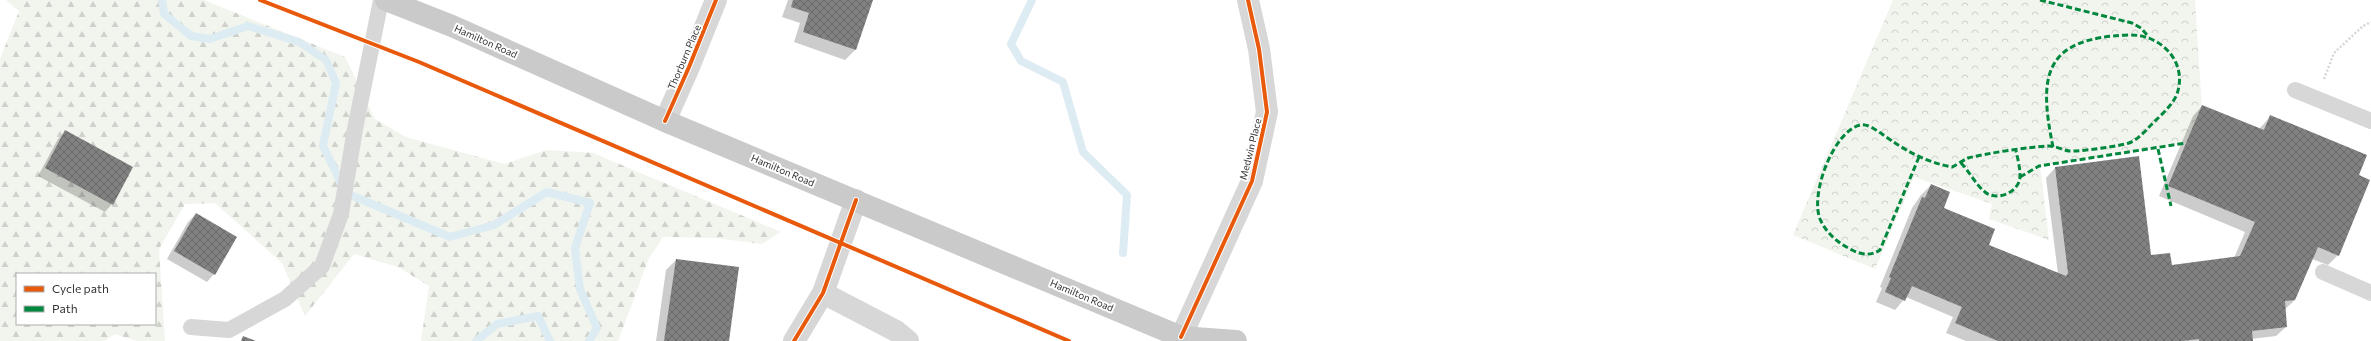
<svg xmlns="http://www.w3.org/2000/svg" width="2371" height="341" viewBox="0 0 2371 341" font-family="Commissioner,sans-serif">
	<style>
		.forest { fill: url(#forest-firs); fill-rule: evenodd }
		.park { fill: url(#park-crowns) }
		.shadow { fill: #0003 }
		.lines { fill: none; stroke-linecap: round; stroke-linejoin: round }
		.stream { stroke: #ddebf3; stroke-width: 8 }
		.building { fill: url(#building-cross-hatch) }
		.path { stroke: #d6d6d6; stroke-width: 2.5; stroke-dasharray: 2 2; stroke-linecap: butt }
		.service { stroke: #d7d7d7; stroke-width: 16 }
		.minor { stroke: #d7d7d7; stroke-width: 22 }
		.primary { stroke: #cacaca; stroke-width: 22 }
		.quiet { stroke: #00873e; stroke-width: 3; stroke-dasharray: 6 3; stroke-linecap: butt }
		.cycleway-casing { stroke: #fff; stroke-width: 6 }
		.cycleway { stroke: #e8590c; stroke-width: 4 }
		.labels { text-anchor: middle; stroke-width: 4; stroke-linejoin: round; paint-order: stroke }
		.street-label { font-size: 10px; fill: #333; stroke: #fff }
	</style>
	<defs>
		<pattern id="forest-firs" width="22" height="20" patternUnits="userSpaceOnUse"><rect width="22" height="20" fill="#f1f5ed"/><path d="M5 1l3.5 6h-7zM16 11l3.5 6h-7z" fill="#cfd2cc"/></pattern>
		<pattern id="park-crowns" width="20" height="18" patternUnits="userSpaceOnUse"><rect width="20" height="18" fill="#f1f5ed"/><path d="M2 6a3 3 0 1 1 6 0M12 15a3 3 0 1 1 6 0" fill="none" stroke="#cfd2cc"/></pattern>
		<pattern id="building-cross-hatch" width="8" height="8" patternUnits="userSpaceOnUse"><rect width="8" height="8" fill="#818181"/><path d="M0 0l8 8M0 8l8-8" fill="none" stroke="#6a6a6a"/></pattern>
	</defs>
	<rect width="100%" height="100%" fill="#fff"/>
	<path class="forest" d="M6,0H204L345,57L375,119L406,137L504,164L547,150L593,153L781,232L762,244L715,238L663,237L649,258L618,341H421L429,286L398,267L354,254L305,316L282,263L215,203L185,204L159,249L165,341H137L115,334L104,341H0V59L19,11ZM17,274H155V324H17Z"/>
	<path class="park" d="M1893,0H2195L2204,140L2040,166L2049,240L1989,219L1992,204L1914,177L1875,269L1793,235Z"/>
	<g class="shadow">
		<path d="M788,0H872L855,50L845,60L794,42L800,23L782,17Z"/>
		<path d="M2202,106L2259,129L2271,116L2357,176L2369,180L2338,255L2328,265L2312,259L2295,300L2284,310L2286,327L2276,336L2251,339L2252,341H1966L1946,333L1953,317L1906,297L1895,310L1876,302L1882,288L1880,287L1912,208L1921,195L1931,185L1942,208L1988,245L2058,274L2046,178L2055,168L2151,256L2171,266L2234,258L2245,232L2159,196L2193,116Z"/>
		<path d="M65,132L112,204L105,212L38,176L58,139Z"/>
		<path d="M196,214L214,274L207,282L167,259L188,222Z"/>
		<path d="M676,260L728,341H656L666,270Z"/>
	</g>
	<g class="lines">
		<g class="stream">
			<path d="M162,0L164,14L191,36L210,39L248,26L299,42L326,60L336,83L323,146L346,193L450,237L494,225L547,192L590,203L575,248L580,289L597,328L589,341"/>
			<path d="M1032,0L1011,44L1021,61L1063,82L1083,152L1127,195L1123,253"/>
			<path d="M476,341L497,324L538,316L550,341"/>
		</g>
	</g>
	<g class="building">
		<path d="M793,0H873L856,50L803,32L809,13L791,7Z"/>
		<path d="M2202,105L2264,130L2270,115L2367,155L2359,175L2370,180L2339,256L2318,247L2295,300L2285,301L2287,327L2252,331L2253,341H2199V339L2183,341H1998L1955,323L1962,307L1912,286L1905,301L1885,292L1891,278L1889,277L1922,197L1925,198L1931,184L1950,192L1944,208L1995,229L1989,245L2066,276L2068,273L2055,167L2139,156L2151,255L2170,253L2172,265L2240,256L2255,222L2168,186Z"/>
		<path d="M65,130L133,167L113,205L45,168Z"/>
		<path d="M196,213L237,237L215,275L174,251Z"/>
		<path d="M676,259L739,267L729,341H664Z"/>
		<path d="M243,336L256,341H241Z"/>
	</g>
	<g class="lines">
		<path class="path" d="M2324,79L2334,53L2363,26L2371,22"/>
		<g class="service">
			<path d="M2295,90L2371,121"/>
			<path d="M2323,272L2371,293"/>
			<path d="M191,327L229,330L285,299L322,266L341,214L355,129L381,0"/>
		</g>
		<g class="minor">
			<path d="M665,121L689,67L716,0"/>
			<path d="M823,293L896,331L908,341"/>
			<path d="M1181,337L1252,181L1267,112L1259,49L1248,0"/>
			<path d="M794,341L823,293L856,200"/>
		</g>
		<g class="primary">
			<path d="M386,0L452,26L665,121L1181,337L1186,341"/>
			<path d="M1181,337L1236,341"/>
		</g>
		<g class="quiet">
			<path d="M2040,0L2132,23L2141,28L2149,37"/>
			<path d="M2158,149L2171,206"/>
			<path d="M1919,157L1880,250C1871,256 1862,255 1852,250C1838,243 1826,233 1820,219C1810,194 1833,132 1860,125C1867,123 1876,130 1882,134C1904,150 1925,162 1952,167C1957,165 1963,160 1968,158C1988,153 2028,147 2049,146C2056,146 2063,150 2069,151C2077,152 2121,146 2129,143C2139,139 2145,131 2152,124C2161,115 2172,106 2177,94C2188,62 2161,34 2129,35C2044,38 2038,74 2053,147"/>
			<path d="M1961,163C1969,171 1976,185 1985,192C1997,202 2020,192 2020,176C2020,168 2018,159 2016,151"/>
			<path d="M2020,177L2039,166L2186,143"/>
		</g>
		<defs>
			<g id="cycleway">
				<path d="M260,0L419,62L1069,341"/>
				<path d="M665,121L689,67L716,0"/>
				<path d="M1181,337L1252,181L1267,112L1259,49L1248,0"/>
				<path d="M794,341L823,293L856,200"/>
			</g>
		</defs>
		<use href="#cycleway" class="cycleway-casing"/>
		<use href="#cycleway" class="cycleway"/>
	</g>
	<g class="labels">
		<g class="street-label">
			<text transform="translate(486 41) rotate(24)" y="4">Hamilton Road</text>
			<text transform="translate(684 57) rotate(-67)" y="4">Thorburn Place</text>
			<text transform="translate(1250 149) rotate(-76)" y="4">Medwin Place</text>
			<text transform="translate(783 170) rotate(23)" y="4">Hamilton Road</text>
			<text transform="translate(1082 295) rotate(23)" y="4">Hamilton Road</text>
		</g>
	</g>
	<rect x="16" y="273" width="140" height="52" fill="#ffffff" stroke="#adadad"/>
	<rect x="24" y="286" width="20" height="6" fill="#e8590c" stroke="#adadad"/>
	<text x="52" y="293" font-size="12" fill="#333333">Cycle path</text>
	<rect x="24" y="306" width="20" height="6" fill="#00873e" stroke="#adadad"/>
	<text x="52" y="313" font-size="12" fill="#333333">Path</text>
</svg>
